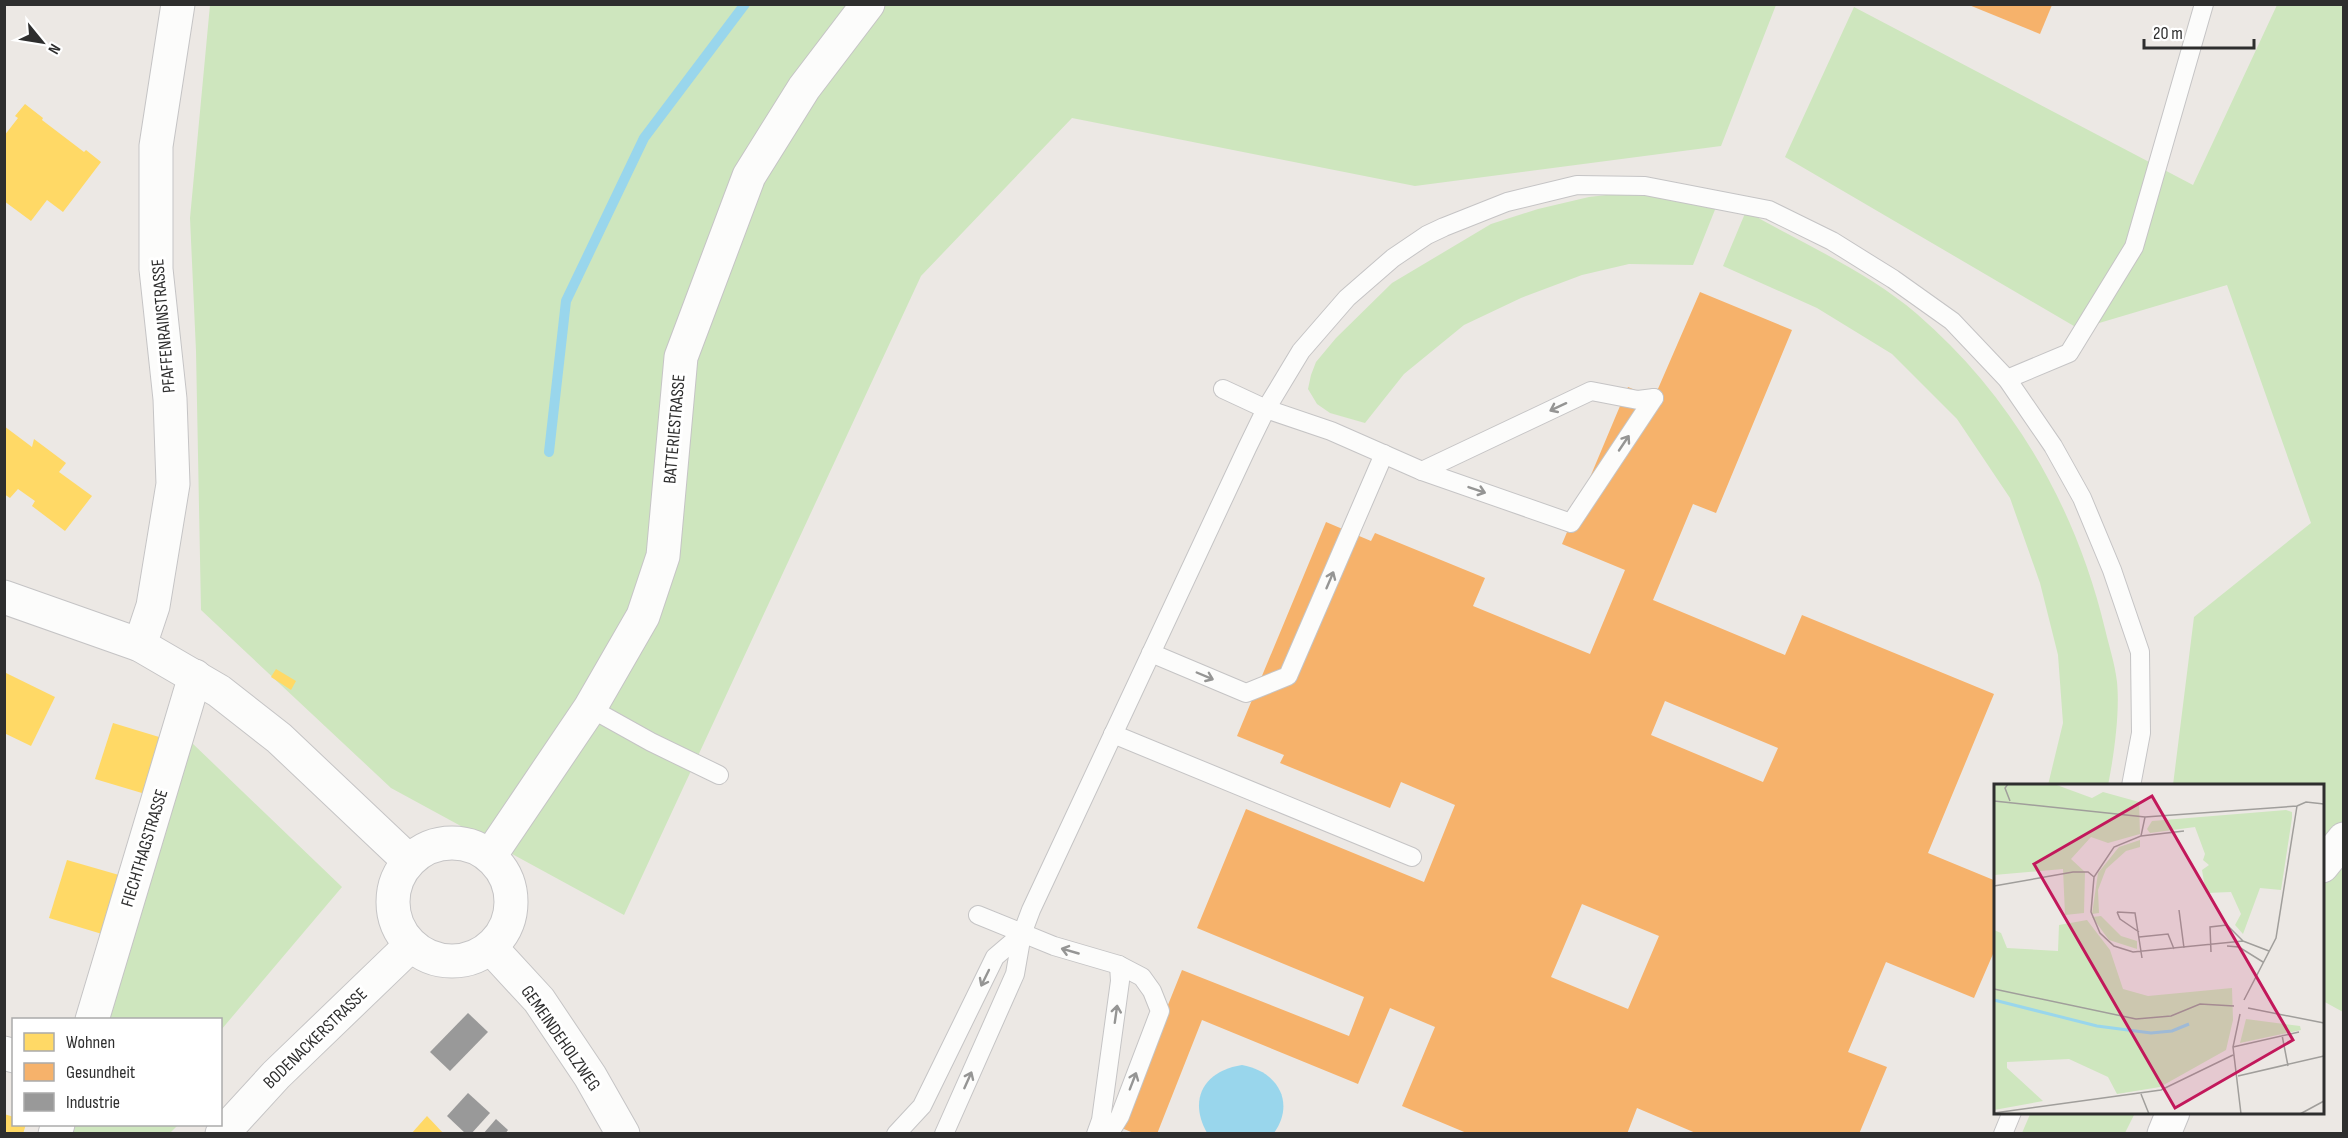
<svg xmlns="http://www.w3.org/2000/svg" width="2348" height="1138" viewBox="0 0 2348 1138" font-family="'Sofia Sans Condensed',sans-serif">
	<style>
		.green { fill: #cee6be }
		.water { fill: #99d6ec }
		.homes { fill: #ffd966 }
		.health { fill: #f6b26b; fill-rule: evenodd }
		.industry { fill: #999 }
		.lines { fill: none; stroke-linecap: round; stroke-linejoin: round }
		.stream { stroke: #99d6ec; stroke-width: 10 }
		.lane-casing { stroke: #c5c4c5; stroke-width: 20 }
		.street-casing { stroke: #c5c4c5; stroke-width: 35 }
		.secondary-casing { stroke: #c5c4c5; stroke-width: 35 }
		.lane { stroke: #fcfcfb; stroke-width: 18 }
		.street { stroke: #fcfcfb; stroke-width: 33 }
		.secondary { stroke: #fcfcfb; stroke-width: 33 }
		.oneway { stroke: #959594 }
		.labels { text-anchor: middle; stroke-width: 6; stroke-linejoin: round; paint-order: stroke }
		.street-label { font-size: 18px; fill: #2e2e2e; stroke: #fff }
		.inset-river { fill: none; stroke: #99d6ec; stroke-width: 3 }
		.inset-road { fill: none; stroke: #a09e9b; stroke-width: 1.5 }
		.view { fill: #c2185b; fill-opacity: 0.15; stroke: #c2185b; stroke-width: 3 }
		.inset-edge { fill: none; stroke: #2e2e2e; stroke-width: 3 }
	</style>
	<rect width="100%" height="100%" fill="#ece8e4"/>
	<g class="green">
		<path d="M210,5H1776L1721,146L1415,186L1072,118L921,276L624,915L391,788L201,610L196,351L190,218Z"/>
		<path d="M2277,5H2343V1012L2323,1001L2322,786L2173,785L2194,617L2311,523L2227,285L2079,329L1785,157L1854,7L2193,185Z"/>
		<path d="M1641,191L1720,197L1693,265L1629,264L1582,275L1521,298L1464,325L1404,374L1365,423L1330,413L1317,404L1308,389L1311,375L1316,362L1336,338L1392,283L1491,224L1538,209L1589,197Z"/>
		<path d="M1746,211C1803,244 1867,271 1917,314C2012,396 2076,507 2105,629C2109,646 2115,664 2117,682C2120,712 2114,756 2108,785H2048L2063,723L2058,655L2040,583L2010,498L1957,419L1892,354L1817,308L1723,266Z"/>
		<path d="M191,742L342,887L221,1030L220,1020H101Z"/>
		<path d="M2031,1112H2135V1113L2125,1133H2022Z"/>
		<path d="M67,1125H178L170,1133L65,1134Z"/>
	</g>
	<path class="water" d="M1242,1065C1277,1071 1296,1102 1274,1133H1207C1188,1099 1204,1071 1242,1065Z"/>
	<g class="homes">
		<path d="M25,104L43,118L42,120L84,152L86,150L101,162L63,212L47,200L31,221L4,201V136L18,118L15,116Z"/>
		<path d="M4,426L32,447L34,439L66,463L59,472L92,496L65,531L32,506L35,501L18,489L10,498L4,494Z"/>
		<path d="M276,669L296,681L291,690L271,677Z"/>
		<path d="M4,672L55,697L31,746L4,733Z"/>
		<path d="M113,723L169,740L152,796L95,779Z"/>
		<path d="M67,860L119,875L102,934L49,918Z"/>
		<path d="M4,1114L14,1117V1124H26L23,1134H4Z"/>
		<path d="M427,1116L444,1134H411Z"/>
	</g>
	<g class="health">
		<path d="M1969,5H2052L2040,34Z"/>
		<path d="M1700,292L1792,330L1716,513L1693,504L1653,600L1785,655L1802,615L1994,694L1928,853L1996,881V947L1974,998L1886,962L1848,1052L1887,1067L1859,1134H1698L1637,1108L1627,1134H1469L1402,1106L1435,1027L1390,1008L1358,1084L1202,1020L1157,1134H1136L1119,1127L1182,970L1349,1036L1364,997L1197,928L1246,809L1424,882L1455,805L1401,782L1390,808L1280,763L1284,755L1237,736L1326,522L1371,541L1375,533L1485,578L1473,606L1590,654L1625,570L1562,544L1628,387L1654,398ZM1665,701L1778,748L1763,782L1651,735ZM1582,904L1659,936L1628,1009L1551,977Z"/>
	</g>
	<g class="industry">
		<path d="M468,1013L488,1032L450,1071L430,1052Z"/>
		<path d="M468,1093L490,1113L471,1134H466L447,1116Z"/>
		<path d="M496,1119L508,1130L505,1134H483Z"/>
	</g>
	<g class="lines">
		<path class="stream" d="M549,452L566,301L644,138L745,4"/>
		<defs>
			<g id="lane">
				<path d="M2007,379L2069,353L2134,247L2204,4"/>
				<path d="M1223,389L1266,409L1331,431L1422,471L1571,523L1654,398"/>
				<path d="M1422,471L1591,391L1638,400L1654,398"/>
				<path d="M1151,653L1246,693L1288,676L1384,454"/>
				<path d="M590,708L651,742L719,775"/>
				<path d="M1113,734L1412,857"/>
				<path d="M978,915L1054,946L1119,965L1142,977L1152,991L1160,1011L1120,1116L1109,1134"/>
				<path d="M896,1134L922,1106L995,957L1022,934"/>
				<path d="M944,1134L1015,974L1022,934L1031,910L1247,448L1266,409L1301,351L1347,298L1393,258L1427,235L1444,227L1507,202L1577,185L1645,186L1769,210L1832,241L1893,279L1952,321L2007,379L2053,446L2082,498L2112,570L2140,652L2141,733L2131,786"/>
				<path d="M1096,1134L1101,1120L1120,981L1119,965"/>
				<path d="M2003,1134L2012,1112"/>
			</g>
			<g id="street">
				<path d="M140,645L153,606L173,484L170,399L156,269V146L178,4"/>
				<circle cx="452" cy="902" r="59"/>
				<path d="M490,856L590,708L643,616L663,556L681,357L749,176L804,88L868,4"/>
				<path d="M2322,866L2344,839"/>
				<path d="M491,948L539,1000L590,1076L623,1134"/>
				<path d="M92,1020L195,676"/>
				<path d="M4,1053L14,1056"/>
				<path d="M55,1134L58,1124"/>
				<path d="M222,1134L276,1075L411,945"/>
				<path d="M2164,1134L2173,1112"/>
			</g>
			<path id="secondary" d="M4,597L140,645L219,691L279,738L409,861"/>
		</defs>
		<use href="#lane" class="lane-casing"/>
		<use href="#street" class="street-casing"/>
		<use href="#secondary" class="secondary-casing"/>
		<use href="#lane" class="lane"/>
		<use href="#street" class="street"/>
		<use href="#secondary" class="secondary"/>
	</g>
	<defs><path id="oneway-shaft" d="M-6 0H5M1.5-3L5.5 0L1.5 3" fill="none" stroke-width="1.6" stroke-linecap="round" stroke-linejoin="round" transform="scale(1.5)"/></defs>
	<g class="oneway">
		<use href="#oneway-shaft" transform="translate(1558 407) rotate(155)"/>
		<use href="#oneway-shaft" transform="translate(1624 443) rotate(-56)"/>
		<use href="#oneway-shaft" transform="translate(1477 490) rotate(19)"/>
		<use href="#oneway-shaft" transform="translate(1330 580) rotate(-67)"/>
		<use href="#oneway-shaft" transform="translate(1205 676) rotate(23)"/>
		<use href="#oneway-shaft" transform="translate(1070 951) rotate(-164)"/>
		<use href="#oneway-shaft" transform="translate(985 978) rotate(116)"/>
		<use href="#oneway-shaft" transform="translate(1116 1014) rotate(-82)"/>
		<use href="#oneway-shaft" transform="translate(968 1080) rotate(-66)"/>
		<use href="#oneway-shaft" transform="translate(1133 1081) rotate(-69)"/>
	</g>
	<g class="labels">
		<g class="street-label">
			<text transform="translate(163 326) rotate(-95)" y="6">PFAFFENRAINSTRASSE</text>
			<text transform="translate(674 429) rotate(-85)" y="6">BATTERIESTRASSE</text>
			<text transform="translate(144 848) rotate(-73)" y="6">FIECHTHAGSTRASSE</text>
			<text transform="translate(315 1038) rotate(-44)" y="6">BODENACKERSTRASSE</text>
			<text transform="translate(561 1038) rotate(55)" y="6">GEMEINDEHOLZWEG</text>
		</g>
	</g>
	<g transform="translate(1994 784)">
		<rect width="330" height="330" fill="#ece8e4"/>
		<path d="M0,0H60L98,14L109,8L145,18L146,50L114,59L97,53L77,75L91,88L90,129L71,131L69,85L0,91ZM292,26L298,28V34L287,106L266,104L249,150L241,141L247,130L237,108L212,109L208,86L215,81L209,76L211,70L201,43L156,49L153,45L158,37ZM146,56V63L132,67L112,85L104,106L105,129L98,130L104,89L125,63ZM107,132L127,152L143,157V165L115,156L98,133ZM93,136L116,166L129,205L154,212L238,204L239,236L232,266L166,303L123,310L114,293L75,275L13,278V284L49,317L0,326V146L7,149L13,164L64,167L65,141ZM252,235L306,242L307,246L246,259Z" fill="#cee6be"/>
		<path class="inset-river" d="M0,216L103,242L157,249L178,247L195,240"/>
		<path class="inset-road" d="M14,0L11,4L16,17M0,17L151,33L303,22M303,22L312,18L330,20M151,33L147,52L120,63L100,93L97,128L106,149L120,162L139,168L249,157L275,167M147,52L190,47M0,102L79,88H94L100,93M185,126L190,164M123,128L141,129L148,174M123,128L126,135L145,148M145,153L174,150L180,165M233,162L245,163L269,178M217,168L216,143L233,141L249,157M0,205L142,235L177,232L206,220L240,222M250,216L282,154L303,22M254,224L330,239M246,230L239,263L247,330M288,251L294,282M239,263L305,248M244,292L330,272M147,310L155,330M0,329L167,306L239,271M306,330L330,317"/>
		<path class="view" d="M158,12L299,256L181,324L40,80Z"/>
		<rect width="330" height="330" class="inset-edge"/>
	</g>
	<rect width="2348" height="1138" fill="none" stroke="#2e2e2e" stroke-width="12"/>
	<rect x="12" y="1018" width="210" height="108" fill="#ffffff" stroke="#ababab" stroke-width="1.5"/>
	<rect x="24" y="1033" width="30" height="18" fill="#ffd966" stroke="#ababab" stroke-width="1.5"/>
	<text x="66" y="1048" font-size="18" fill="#2e2e2e">Wohnen</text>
	<rect x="24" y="1063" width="30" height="18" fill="#f6b26b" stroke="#ababab" stroke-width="1.5"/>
	<text x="66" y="1078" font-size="18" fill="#2e2e2e">Gesundheit</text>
	<rect x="24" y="1093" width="30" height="18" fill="#999999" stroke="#ababab" stroke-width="1.5"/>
	<text x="66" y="1108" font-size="18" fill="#2e2e2e">Industrie</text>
	<g transform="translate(42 42) rotate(120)" stroke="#ffffff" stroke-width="4.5" paint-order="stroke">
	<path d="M0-4.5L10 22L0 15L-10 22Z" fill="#2e2e2e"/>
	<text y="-9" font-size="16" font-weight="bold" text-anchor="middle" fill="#2e2e2e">N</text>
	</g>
	<path d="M2144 39v9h110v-9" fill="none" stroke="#2e2e2e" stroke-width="3"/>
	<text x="2153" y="39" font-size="18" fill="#2e2e2e" stroke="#ffffff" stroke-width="4.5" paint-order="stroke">20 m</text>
</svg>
